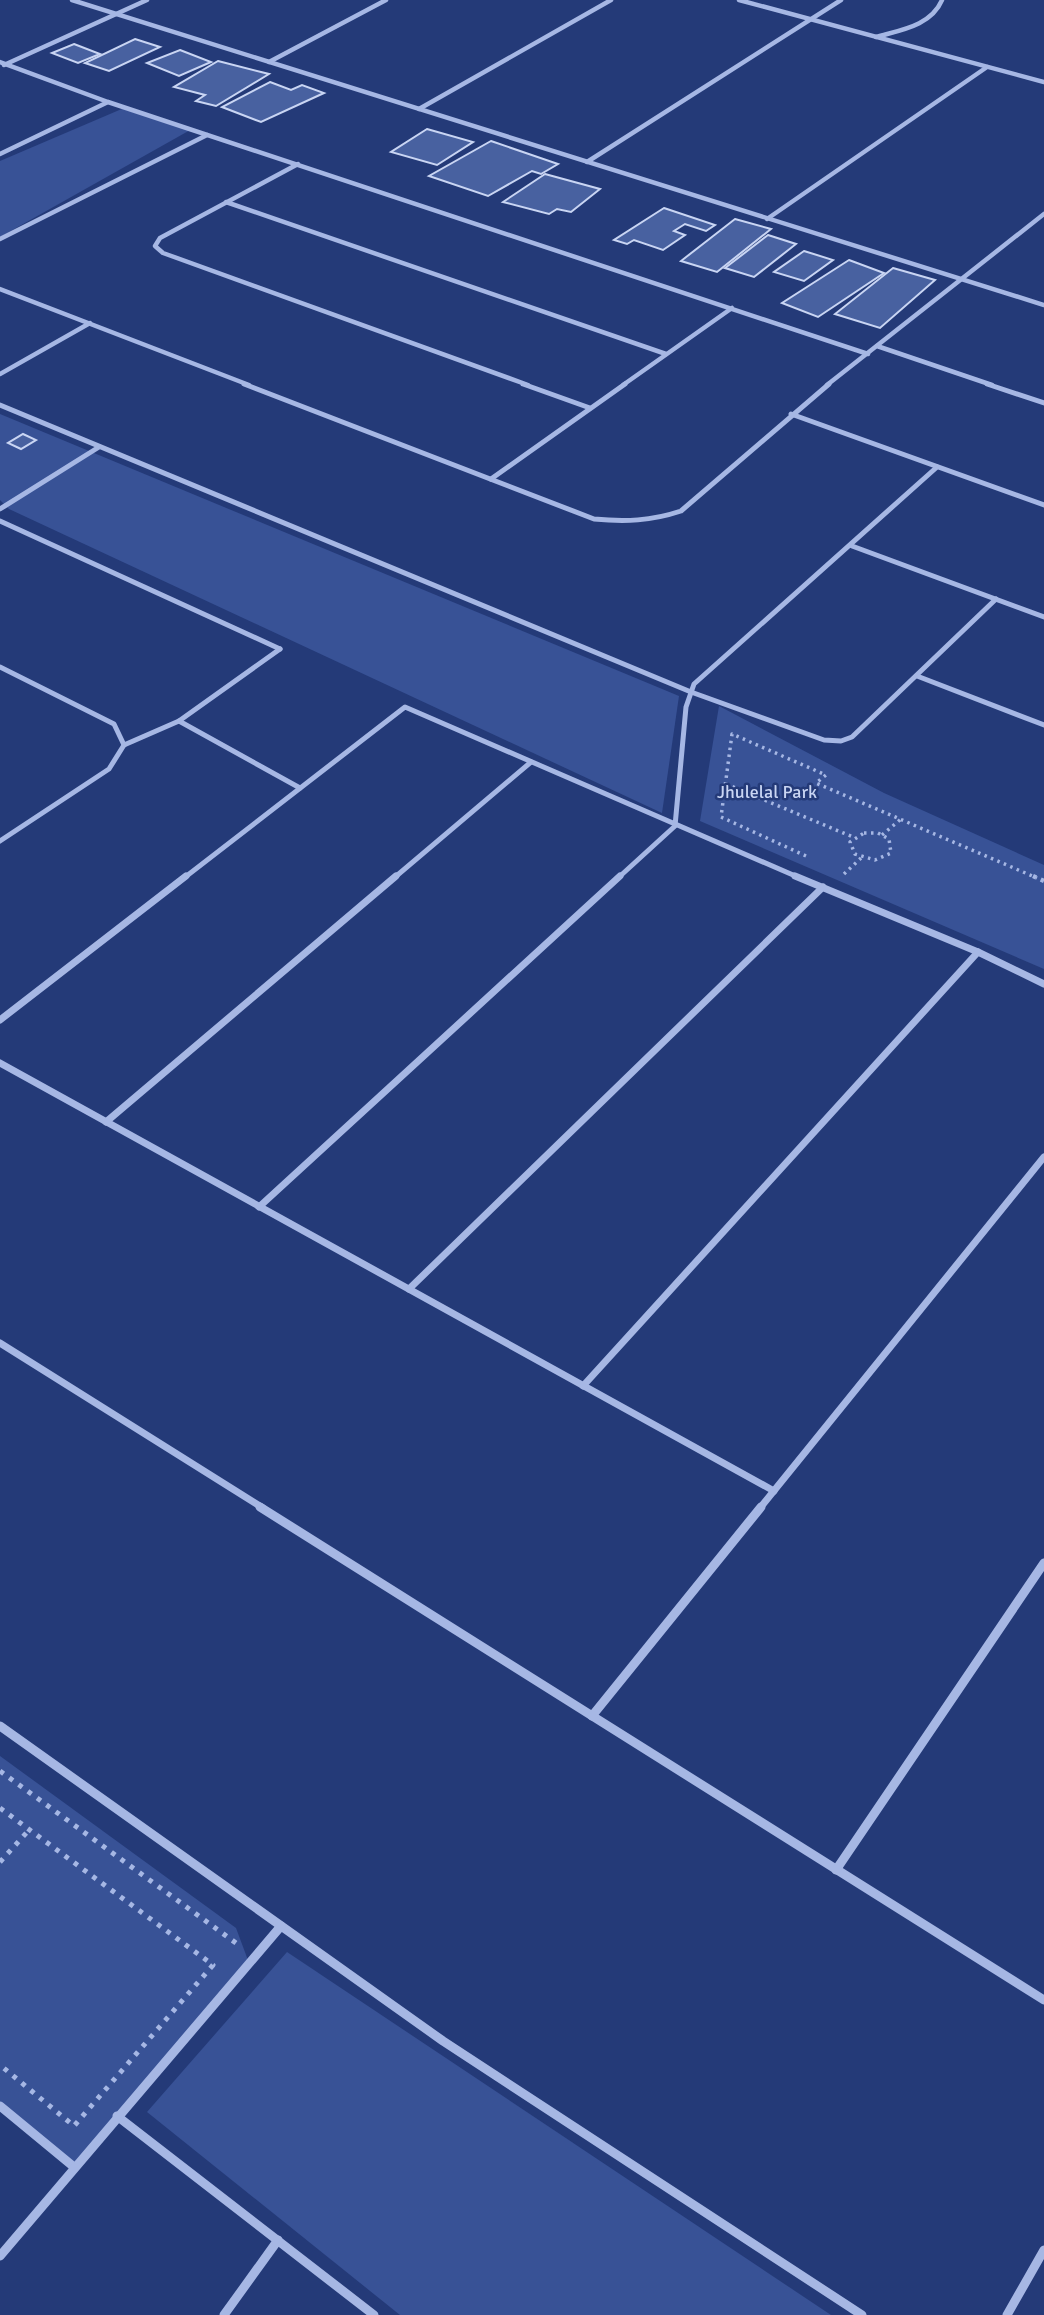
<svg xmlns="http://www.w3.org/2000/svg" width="1044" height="2315" viewBox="0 0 1044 2315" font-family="Signika,sans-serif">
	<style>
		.green { fill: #385296 }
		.building { fill: #4861a0; stroke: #c9d5f3; stroke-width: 2 }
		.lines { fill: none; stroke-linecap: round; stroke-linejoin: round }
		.path-far2 { stroke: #a6b7e4; stroke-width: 3.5; stroke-dasharray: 2.5 4.5; stroke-linecap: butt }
		.path-far1 { stroke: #a6b7e4; stroke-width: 4.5; stroke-dasharray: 3.5 5; stroke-linecap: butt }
		.path { stroke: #a6b7e4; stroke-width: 5; stroke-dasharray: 4.5 7; stroke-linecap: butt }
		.street-far3 { stroke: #a6b7e4; stroke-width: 4.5 }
		.street-far2 { stroke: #a6b7e4; stroke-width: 5 }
		.street-far1 { stroke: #a6b7e4; stroke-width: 7 }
		.street { stroke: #a6b7e4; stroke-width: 9 }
		.labels { text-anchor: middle; stroke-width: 5; stroke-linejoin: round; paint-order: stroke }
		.park-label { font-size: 18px; fill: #c9d5f3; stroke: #243a78 }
	</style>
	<rect width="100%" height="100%" fill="#243a78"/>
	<g class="green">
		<path d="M124,108L192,129L0,237V161Z"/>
		<path d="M0,414L679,696L662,813L9,509L0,500Z"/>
		<path d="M719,706L884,793L1044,865V969L700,821Z"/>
		<path d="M0,1756L236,1928L249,1963L74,2167L0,2105Z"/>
		<path d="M287,1952L831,2315H400L147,2112Z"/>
	</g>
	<g class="building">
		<path d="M135,39L160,47L109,71L85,63Z"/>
		<path d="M74,44L100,54L78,63L52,53Z"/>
		<path d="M180,50L211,62L179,76L147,63Z"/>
		<path d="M218,61L269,74L216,106L196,101L205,95L174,87Z"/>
		<path d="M270,82L291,90L302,85L324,93L261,122L222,107Z"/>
		<path d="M427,129L473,142L437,165L391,152Z"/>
		<path d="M491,141L558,164L541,174L532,171L488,196L429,176Z"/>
		<path d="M545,174L600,189L571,212L557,209L549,214L503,202Z"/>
		<path d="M664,208L715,225L706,231L685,224L674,231L685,235L663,250L634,240L627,244L614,240Z"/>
		<path d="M735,219L771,229L717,272L681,261Z"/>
		<path d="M768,235L796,244L754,277L725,268Z"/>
		<path d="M804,251L833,260L804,281L774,272Z"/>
		<path d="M849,260L884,273L818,317L782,303Z"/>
		<path d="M893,268L935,280L880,328L835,314Z"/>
		<path d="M23,434L36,440L21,449L8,443Z"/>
	</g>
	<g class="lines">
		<g class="path-far2">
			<path d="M726,784L853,837"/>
			<path d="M864,833H878L889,839L891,853L875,860L855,854L850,842Z"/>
			<path d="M882,835L901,819"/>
			<path d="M806,856L721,817L732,734L826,775L816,783L1037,878"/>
			<path d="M844,874L861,858"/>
		</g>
		<path class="path-far1" d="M1033,876L1044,881"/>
		<g class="path">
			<path d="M0,1771L240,1946"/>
			<path d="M0,1808L213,1965L74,2126L0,2065"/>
			<path d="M0,1862L29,1830"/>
		</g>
		<g class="street-far3">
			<path d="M72,0L1044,305"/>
			<path d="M739,0L1044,82"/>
			<path d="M876,37C900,30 931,26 942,0"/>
			<path d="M0,62L108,102L868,354"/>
			<path d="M269,62L386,0"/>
			<path d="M4,65L147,0"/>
			<path d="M419,109L611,0"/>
			<path d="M0,154L108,102"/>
			<path d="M587,162L841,0"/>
			<path d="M298,164L160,238L155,246L163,253L528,385"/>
			<path d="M226,202L666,354"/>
			<path d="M767,219L987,67"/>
			<path d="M0,239L207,135"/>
			<path d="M0,289L249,385"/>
			<path d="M877,346L992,385"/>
			<path d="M0,374L90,323"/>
			<path d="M623,385L732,308"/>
			<path d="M827,385L1044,214"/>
		</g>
		<g class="street-far2">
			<path d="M244,384L594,519C625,522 651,521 681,511L829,384"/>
			<path d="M523,384L590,408"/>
			<path d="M987,384L1044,403"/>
			<path d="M0,405L691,692L824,740L841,741L852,737L996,599"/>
			<path d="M791,414L1044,505"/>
			<path d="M491,479L625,384"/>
			<path d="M0,509L99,447"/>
			<path d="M0,521L280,649"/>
			<path d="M852,546L1044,617"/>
			<path d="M0,667L114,724L124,745"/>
			<path d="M917,676L1044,725"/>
			<path d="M179,721L300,788"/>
			<path d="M0,841L109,769L124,745L179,721L280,649"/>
			<path d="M184,878L405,707L800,878"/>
			<path d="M394,878L531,762"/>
			<path d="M618,878L675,826L686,707L694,684L937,467"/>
		</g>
		<g class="street-far1">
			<path d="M795,876L978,952L1044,984"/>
			<path d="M0,1020L186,876"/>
			<path d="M0,1063L774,1491"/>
			<path d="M106,1122L396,876"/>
			<path d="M259,1207L620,876"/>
			<path d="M409,1289L823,887"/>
			<path d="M0,1343L263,1508"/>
			<path d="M583,1386L978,952"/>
			<path d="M760,1508L1044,1157"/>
		</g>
		<g class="street">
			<path d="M260,1507L1044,2000"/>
			<path d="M592,1716L761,1507"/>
			<path d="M0,1726L443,2041L862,2315"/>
			<path d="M836,1870L1044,1563"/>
			<path d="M0,2106L74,2167"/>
			<path d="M117,2116L374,2315"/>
			<path d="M0,2256L281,1926"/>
			<path d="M224,2315L278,2240"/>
			<path d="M1007,2315L1044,2250"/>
		</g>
	</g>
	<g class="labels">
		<g class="park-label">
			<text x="767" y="798">Jhulelal Park</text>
		</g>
	</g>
</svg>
